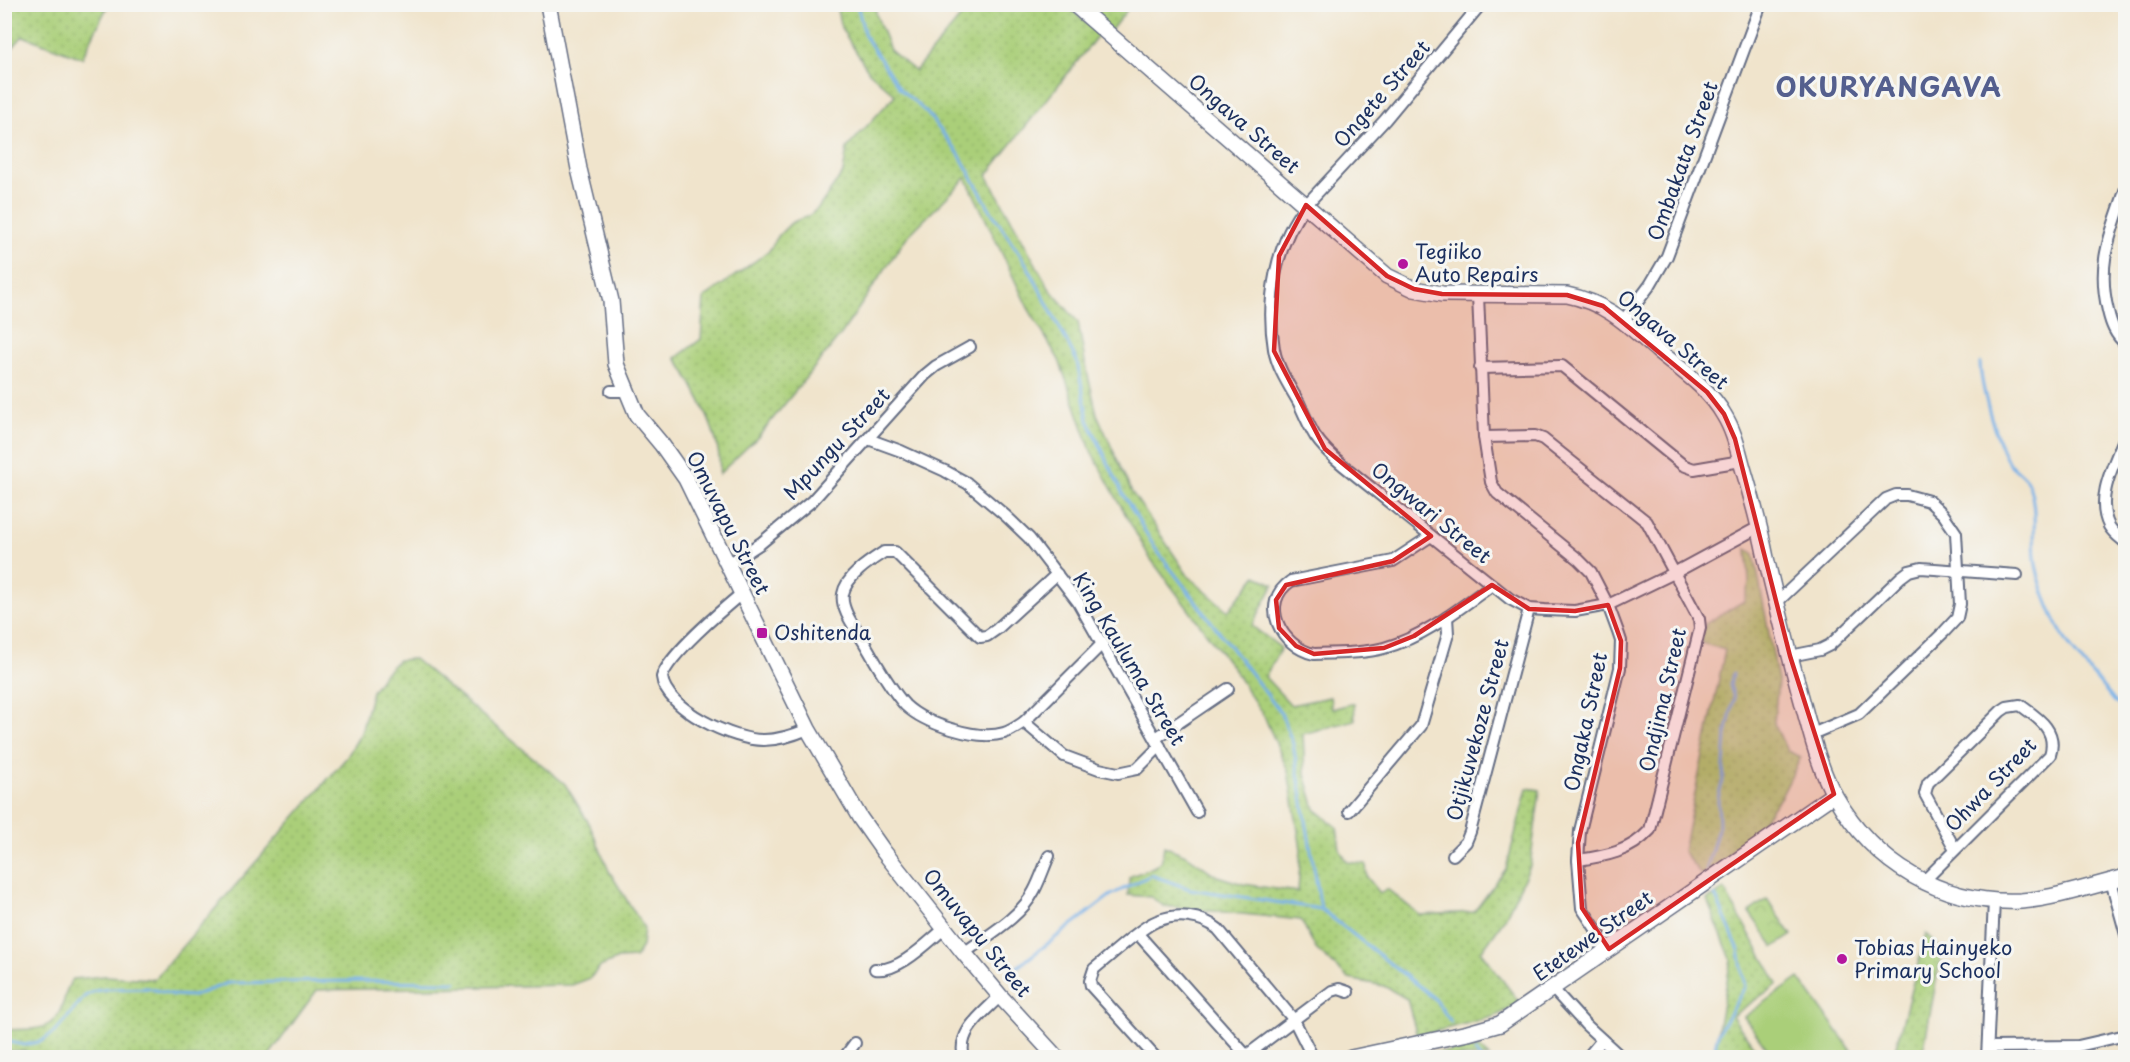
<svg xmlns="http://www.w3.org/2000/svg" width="2130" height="1062" viewBox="0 0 2130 1062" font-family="'Playpen Sans',sans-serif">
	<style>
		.grass { fill: url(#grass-dots); stroke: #627f6c; stroke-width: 1.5 }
		.park { fill: url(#park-crowns); stroke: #627f6c; stroke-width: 1.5 }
		.garden { fill: #aacf79; stroke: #627f6c; stroke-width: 1.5 }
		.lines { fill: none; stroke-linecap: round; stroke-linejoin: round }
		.stream { stroke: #76b0e7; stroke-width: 3 }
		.street-casing { stroke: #666e84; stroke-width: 14 }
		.secondary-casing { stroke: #666e84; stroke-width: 18 }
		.street { stroke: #fff; stroke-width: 10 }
		.secondary { stroke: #fff; stroke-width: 15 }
		.marked { fill: #d62828; fill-opacity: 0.2; stroke: #d62828; stroke-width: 4.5; stroke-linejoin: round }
		.poi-dot { fill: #b5179e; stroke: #f6f6f2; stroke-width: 2 }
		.labels { text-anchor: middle; stroke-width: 6; stroke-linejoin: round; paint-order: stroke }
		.street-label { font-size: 20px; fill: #1b2f5e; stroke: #f6f6f2 }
		.poi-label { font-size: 20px; fill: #1b2f5e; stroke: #f6f6f2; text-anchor: start }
		.district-label { font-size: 26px; font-weight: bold; letter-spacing: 1.5px; fill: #545f8e; stroke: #f6f6f2 }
	</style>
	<defs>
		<pattern id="grass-dots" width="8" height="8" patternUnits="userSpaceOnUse" patternTransform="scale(1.5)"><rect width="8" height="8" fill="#aacf79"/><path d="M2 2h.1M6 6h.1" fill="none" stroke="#92b26b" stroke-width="1.8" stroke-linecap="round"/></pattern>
		<pattern id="park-crowns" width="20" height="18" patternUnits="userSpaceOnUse" patternTransform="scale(1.5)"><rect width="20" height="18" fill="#aacf79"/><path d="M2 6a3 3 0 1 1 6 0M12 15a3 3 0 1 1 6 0" fill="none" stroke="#92b26b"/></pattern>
	</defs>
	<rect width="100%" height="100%" fill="#f6f6f2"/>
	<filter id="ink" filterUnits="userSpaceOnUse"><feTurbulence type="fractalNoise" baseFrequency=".0167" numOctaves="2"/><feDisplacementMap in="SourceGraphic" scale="12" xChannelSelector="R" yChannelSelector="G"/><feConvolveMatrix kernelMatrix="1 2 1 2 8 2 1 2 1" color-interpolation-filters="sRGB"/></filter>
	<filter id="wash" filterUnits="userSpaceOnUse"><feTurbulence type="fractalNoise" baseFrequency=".008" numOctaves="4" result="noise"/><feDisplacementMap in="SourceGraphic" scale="24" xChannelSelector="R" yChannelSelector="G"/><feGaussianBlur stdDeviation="1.35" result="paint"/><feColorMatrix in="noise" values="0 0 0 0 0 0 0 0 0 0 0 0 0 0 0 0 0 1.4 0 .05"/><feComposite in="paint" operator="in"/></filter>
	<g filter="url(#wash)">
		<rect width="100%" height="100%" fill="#f0e4cc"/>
		<g class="grass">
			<path d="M5,4H108V5L82,58L23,36L5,56Z"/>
			<path d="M836,5H876V14L890,50L915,71L971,5H1066L1099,34L987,175L1049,288L1078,322L1086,367L1097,414L1131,491L1189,577L1228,611L1256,576L1274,584L1252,626L1281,648L1265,677L1291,705L1330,697L1332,709L1354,703L1355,720L1303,734L1305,774L1315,809L1337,827L1340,850L1347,862L1366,864L1367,877L1380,893L1387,889L1420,915L1474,912L1506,869L1527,788L1540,790L1530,866L1505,918L1481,952L1520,1003L1496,1016L1417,1036L1407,999L1384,986L1349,979L1316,949L1301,920L1164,906L1151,897L1128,895L1129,877C1138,872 1156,869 1161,861C1163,858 1163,850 1164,846L1188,856L1217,876L1243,884L1298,892L1301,849L1288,771L1265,718L1234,670L1150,558L1129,521L1091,451L1059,360L1028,308L966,178L906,238L842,333L759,436L719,474C724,439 694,386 676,358L701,339L704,298L769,251L779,235L791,223L810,215L819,207L843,173L847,148L895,95L869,72L841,28Z"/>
			<path d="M1074,5H1131L1108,34Z"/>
			<path d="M1747,549L1754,554L1778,681L1774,723L1787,751L1801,757L1782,795L1755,831L1732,849L1728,857L1701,875L1683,851L1725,650L1701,643L1705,624L1744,601L1749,583Z"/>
			<path d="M414,659L565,784L590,825L609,871L644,928L642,946L635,958L618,959L600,967L590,978L572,985L317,990L268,1057L30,1058L26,1051H5V1030C29,1028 52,1035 62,1006C67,994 64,990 73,979L105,976L154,979L347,757L361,733L372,691L383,675L398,660Z"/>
			<path d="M1724,889L1778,984L1732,1016L1761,1057H1713L1731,959L1707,900Z"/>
			<path d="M1926,934L1942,950L1922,1057H1893Z"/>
			<path d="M1478,1047L1489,1057H1410Z"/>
		</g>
		<path class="park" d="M1767,899L1792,935L1774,947L1749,912Z"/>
		<path class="garden" d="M1799,978L1856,1057H1773L1744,1017Z"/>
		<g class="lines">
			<g class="stream">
				<path d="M857,4L865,36L900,89L927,113L959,154L991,211L1027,265L1077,361L1088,420L1123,494L1155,548L1281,713L1293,744L1321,909"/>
				<path d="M1980,363C1981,387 1995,438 2007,460C2012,469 2024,474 2028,483C2039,509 2031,538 2036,565C2041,589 2055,625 2069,645C2083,665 2100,683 2115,702L2126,709"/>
				<path d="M1706,871L1719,825L1718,798L1723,780L1726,735L1734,698L1730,685L1733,674"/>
				<path d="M1016,968L1111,895L1151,875L1190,889L1321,909L1435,999L1451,1022"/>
				<path d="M4,1041L25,1045L42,1041L57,1030L85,996L95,991L108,989L148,988L174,995L193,996L228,983L349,981L456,982"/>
				<path d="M1475,1051L1480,1058"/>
				<path d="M1713,1058L1718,1033L1745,987L1739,950L1715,895"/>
			</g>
		</g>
	</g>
	<g filter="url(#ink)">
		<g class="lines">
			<defs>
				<g id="street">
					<path d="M1481,4L1385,120L1306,205C1275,244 1266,301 1274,349C1277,368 1290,387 1299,403C1304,414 1309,426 1315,436C1323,448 1333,457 1344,466L1510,599L1529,609L1545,610L1575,611L1608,605L1674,573L1759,527"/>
					<path d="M2126,188C2111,234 2096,262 2108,311C2111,324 2115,335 2126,344"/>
					<path d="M1478,295L1484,437L1491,482L1497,493L1578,559L1591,572L1608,605L1618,632L1621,641L1620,668L1580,831L1578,860L1582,908L1609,949"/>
					<path d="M1623,321L1650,285L1667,256L1761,4"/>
					<path d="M1480,368L1562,366L1683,465L1694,469L1741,461"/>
					<path d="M611,391H626"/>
					<path d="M2126,434C2116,461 2094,497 2109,526C2113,533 2120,538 2126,543"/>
					<path d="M1484,437L1535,436L1543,439L1647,522L1699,619L1700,628L1650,830C1630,852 1606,856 1578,860"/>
					<path d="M868,439L901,451L945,471L967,483L1006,516L1029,538L1078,602L1197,812"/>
					<path d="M1431,536L1393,561L1291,581C1258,603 1281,647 1314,654C1337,653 1362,654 1384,648C1424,637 1459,609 1492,585"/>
					<path d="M727,565L761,543L812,501L925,375L936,366L970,347"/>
					<path d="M1057,574L997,629L987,636L980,637L895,552H884C870,561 846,576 843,594C840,610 857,630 865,644C877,664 889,687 905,705C925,724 977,741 1004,733C1011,731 1018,726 1024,722L1103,643"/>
					<path d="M741,594C723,609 668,656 662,677C665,709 735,741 764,740C780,740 794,735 808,729"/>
					<path d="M1776,603L1886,499L1896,495H1907L1929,501L1943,514L1956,533L1960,604L1957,618L1944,632L1859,714L1812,734"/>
					<path d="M1790,656L1820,650L1830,645L1901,577L1909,571L1921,568L2017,575"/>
					<path d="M1024,722L1064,756L1099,769L1118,773L1137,769L1160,746"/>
					<path d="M1156,738L1228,689"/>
					<path d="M1349,811L1421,726L1448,634L1447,617"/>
					<path d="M1453,855L1466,842L1470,832L1529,609"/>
					<path d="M2111,881L2126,935"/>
					<path d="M1923,882L2050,755C2058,730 2038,718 2020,705L2007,707L2001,711L1928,783L1925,794L1955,849"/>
					<path d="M1138,934L1246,1055"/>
					<path d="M964,953C988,935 1020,918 1034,891C1040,880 1044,867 1049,856"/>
					<path d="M875,969C898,973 927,943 945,928"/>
					<path d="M1553,989L1585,1024L1622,1058"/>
					<path d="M1988,1047L2078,1046L2126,1035"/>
					<path d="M844,1058L855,1043"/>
					<path d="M964,1058C956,1031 984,1013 1000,996"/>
					<path d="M1156,1058L1091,986L1090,981L1094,969C1109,957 1141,927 1157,921C1177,913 1201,915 1218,929L1294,1020L1313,1058"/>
					<path d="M1243,1058L1332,991L1339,989L1348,992"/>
					<path d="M1587,1058L1602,1040"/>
					<path d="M1987,1058L1994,900"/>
				</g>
				<g id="secondary">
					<path d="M548,4L579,169L611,301L616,364L637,415L662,445L686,479L808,729L860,818L884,852L964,953L1000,996L1057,1058"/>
					<path d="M1074,4L1387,276L1414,289L1442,294L1567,295C1607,303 1627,324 1657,350C1680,369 1709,388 1724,415C1734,431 1738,450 1743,468C1752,498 1760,528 1766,558C1778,609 1790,658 1804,708C1812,737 1820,770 1835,796C1874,864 1941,905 2021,901C2056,898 2091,886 2126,877"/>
					<path d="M1351,1058L1468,1033L1500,1024L1834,794"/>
				</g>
			</defs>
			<use href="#street" class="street-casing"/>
			<use href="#secondary" class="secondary-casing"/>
			<use href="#street" class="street"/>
			<use href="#secondary" class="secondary"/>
		</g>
	</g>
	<path class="marked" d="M1306,205L1387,276L1414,289L1442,294L1567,295L1603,306L1707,392L1724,414L1735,439L1790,656L1834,794L1609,949L1582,908L1578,843L1620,668L1621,641L1608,605L1575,611L1529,609L1492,585L1414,636L1384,648L1314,654L1296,646L1279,628L1276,600L1286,585L1393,561L1431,536L1325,449L1274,351L1279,256Z"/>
	<g class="poi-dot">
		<circle cx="1403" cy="264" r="6"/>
		<rect x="756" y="627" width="12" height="12" rx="3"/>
		<circle cx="1842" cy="959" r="6"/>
	</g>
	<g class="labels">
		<g class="street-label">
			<text transform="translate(1382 94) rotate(-49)" y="7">Ongete Street</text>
			<text transform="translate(1244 124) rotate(41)" y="7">Ongava Street</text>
			<text transform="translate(1683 161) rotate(-70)" y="7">Ombakata Street</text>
			<text transform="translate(1673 340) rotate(41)" y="7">Ongava Street</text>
			<text transform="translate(837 444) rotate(-47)" y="7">Mpungu Street</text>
			<text transform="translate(1431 513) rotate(39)" y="7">Ongwari Street</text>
			<text transform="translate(728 523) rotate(63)" y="7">Omuvapu Street</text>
			<text transform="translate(1129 659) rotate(59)" y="7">King Kauluma Street</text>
			<text transform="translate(1663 700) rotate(-77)" y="7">Ondjima Street</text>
			<text transform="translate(1586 722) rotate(-78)" y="7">Ongaka Street</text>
			<text transform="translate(1478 730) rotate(-75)" y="7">Otjikuvekoze Street</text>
			<text transform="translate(1991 785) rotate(-46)" y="7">Ohwa Street</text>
			<text transform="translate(977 933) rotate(51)" y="7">Omuvapu Street</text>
			<text transform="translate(1593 936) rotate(-35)" y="7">Etetewe Street</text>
		</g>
		<g class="poi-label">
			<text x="1415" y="259">Tegiiko<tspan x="1415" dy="23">Auto Repairs</tspan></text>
			<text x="774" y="640">Oshitenda</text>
			<text x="1854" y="955">Tobias Hainyeko<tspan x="1854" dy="23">Primary School</tspan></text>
		</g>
		<g class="district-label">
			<text x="1889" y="97">OKURYANGAVA</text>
		</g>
	</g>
	<rect width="2130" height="1062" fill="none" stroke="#f6f6f2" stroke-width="24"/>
</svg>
